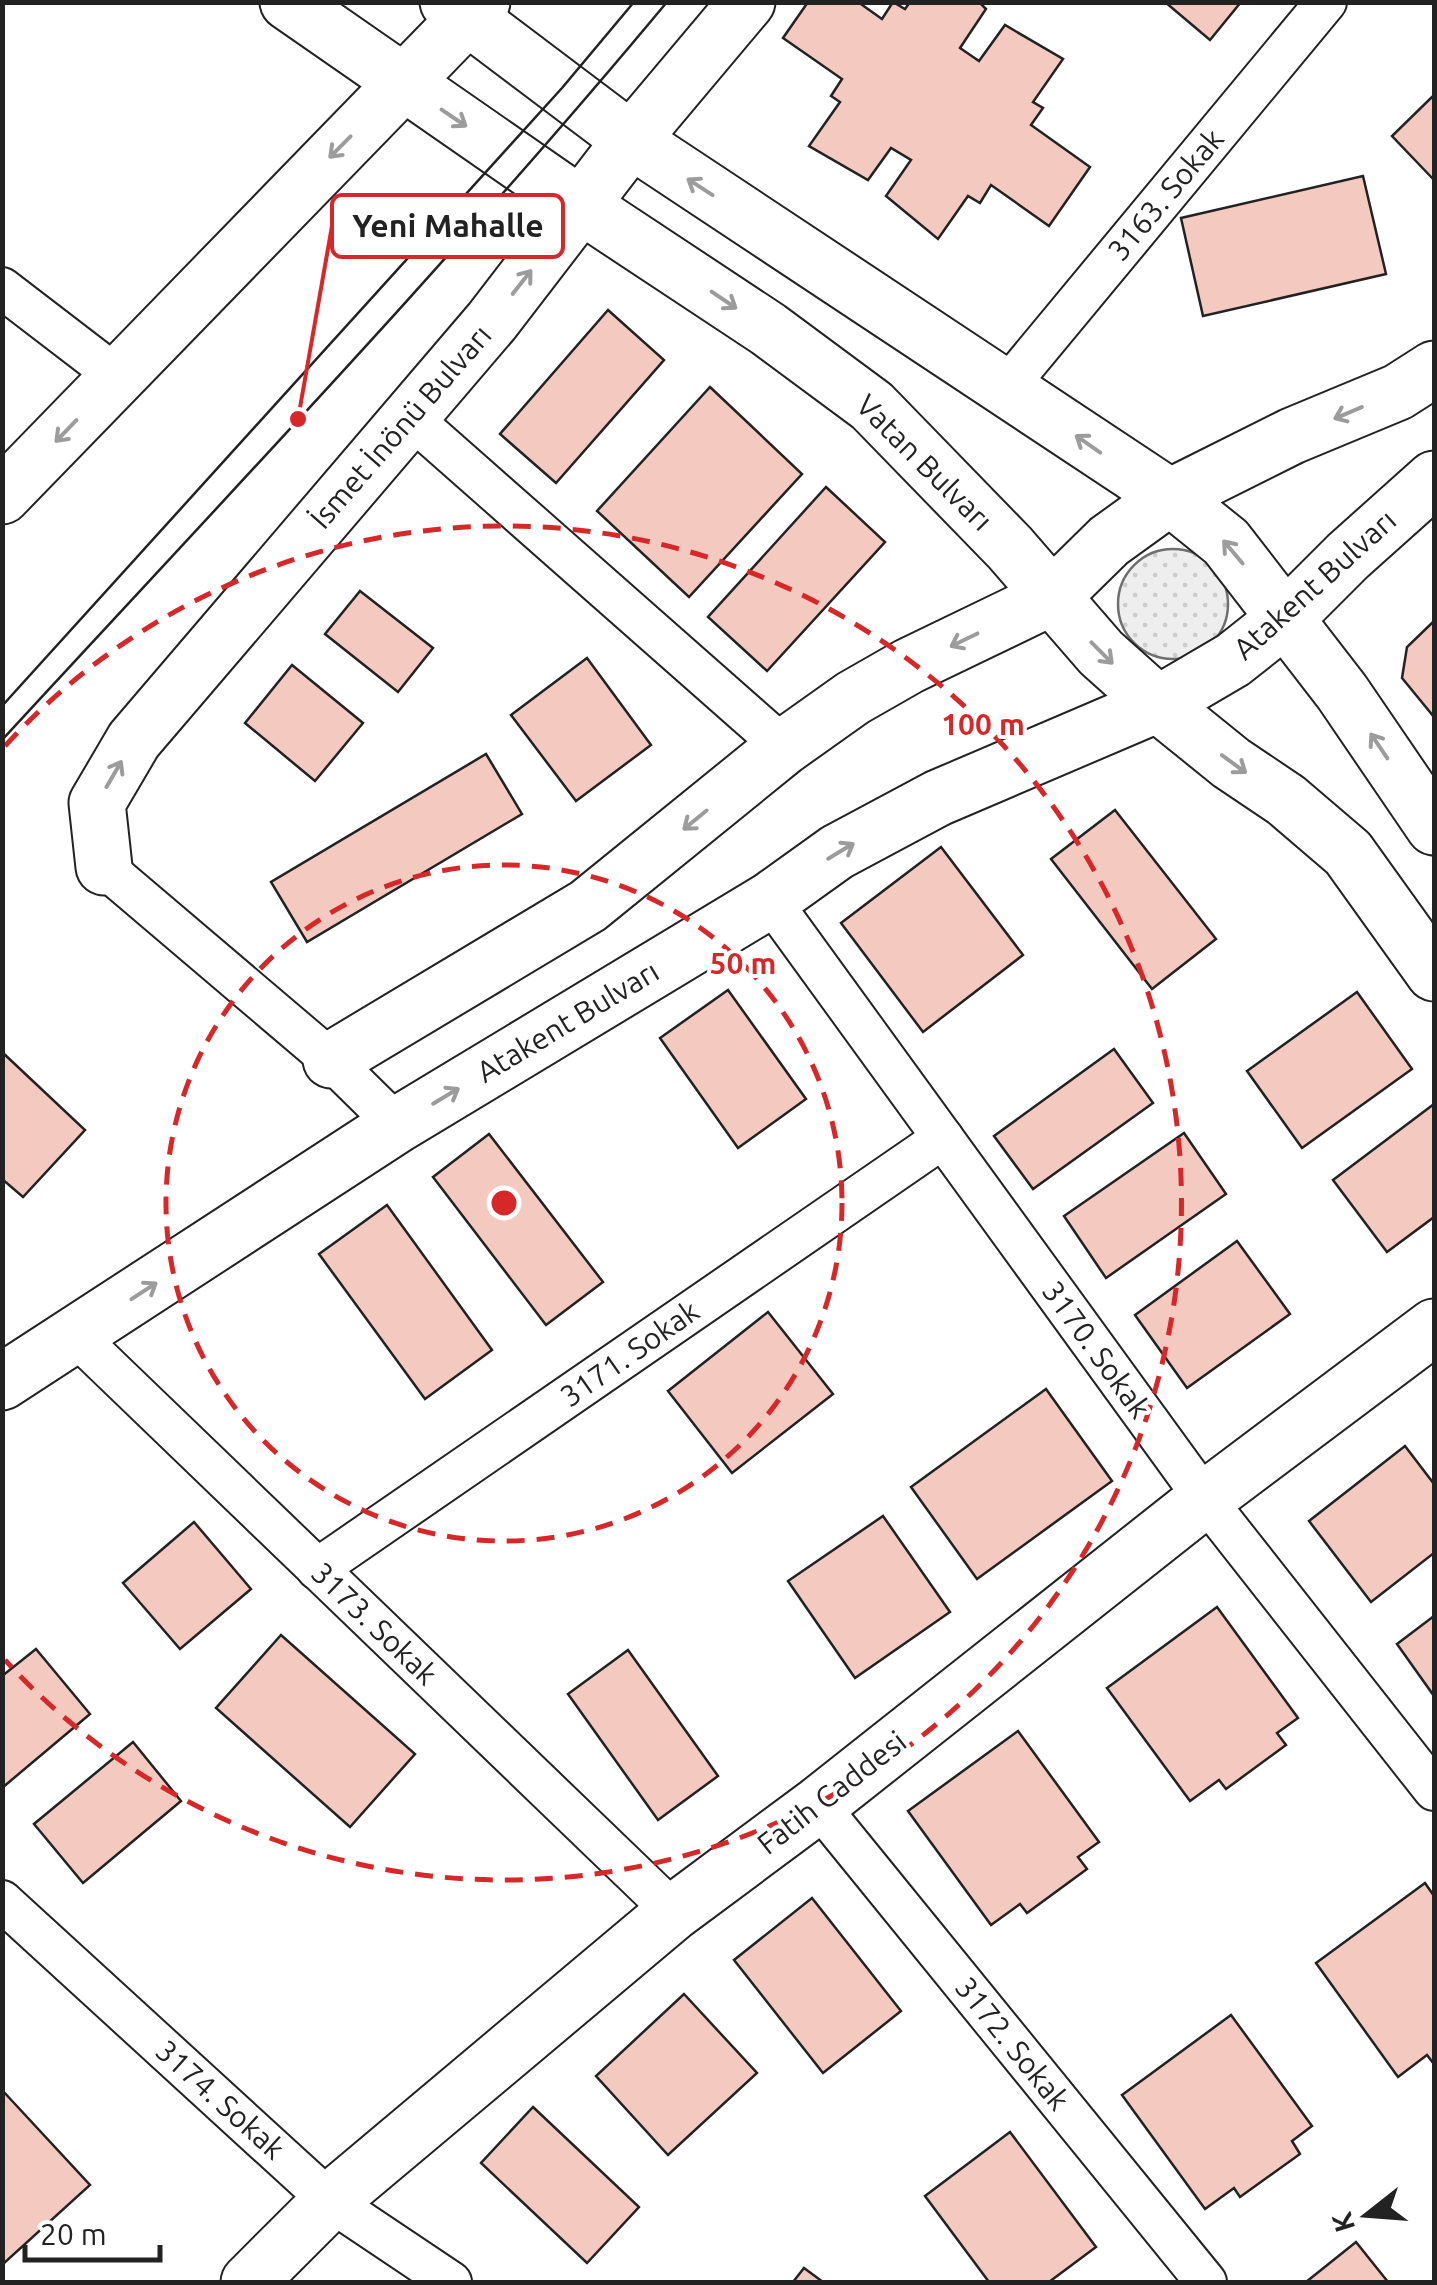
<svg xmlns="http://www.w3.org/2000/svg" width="1437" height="2285" viewBox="0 0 1437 2285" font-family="Ubuntu,sans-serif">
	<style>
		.grass { fill: url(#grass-dots); stroke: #6f6f6f; stroke-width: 2.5 }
		.building { fill: #f3c9c0; stroke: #222; stroke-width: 2.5 }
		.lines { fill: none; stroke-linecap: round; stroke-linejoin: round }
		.street-casing { stroke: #222; stroke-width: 44 }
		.secondary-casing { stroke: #222; stroke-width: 59 }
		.primary-casing { stroke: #222; stroke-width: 59 }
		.street { stroke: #fff; stroke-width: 40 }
		.secondary { stroke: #fff; stroke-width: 55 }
		.primary { stroke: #fff; stroke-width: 55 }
		.tram { stroke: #222; stroke-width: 2.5 }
		.oneway { stroke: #9c9c9c }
		.ring { fill: none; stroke: #d62828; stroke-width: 5; stroke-dasharray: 18 12 }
		.labels { text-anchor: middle; stroke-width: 8; stroke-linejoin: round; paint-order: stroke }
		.street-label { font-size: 30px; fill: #222; stroke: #fff }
		.centre { fill: #d62828; stroke: #fff; stroke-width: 5 }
		.ring-label { font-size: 30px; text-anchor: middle; font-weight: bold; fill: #d62828; stroke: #fff; stroke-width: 8; stroke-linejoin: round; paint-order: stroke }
		.leader { fill: none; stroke: #d62828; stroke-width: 4 }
		.callout-dot { fill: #d62828; stroke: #fff; stroke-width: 4 }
		.callout { fill: #fff; stroke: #d62828; stroke-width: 4 }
		.callout-label { font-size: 32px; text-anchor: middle; font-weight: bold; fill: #222 }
	</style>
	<defs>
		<pattern id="grass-dots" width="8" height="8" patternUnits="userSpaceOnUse" patternTransform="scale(2.5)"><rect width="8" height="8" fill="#eee"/><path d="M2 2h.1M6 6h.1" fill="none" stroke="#ccc" stroke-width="1.8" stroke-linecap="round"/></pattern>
	</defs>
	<rect width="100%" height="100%" fill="#fff"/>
	<circle class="grass" cx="1173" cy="604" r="55"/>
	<g class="building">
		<path d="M808,2H858L882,19L893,2L905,9L910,2H979L986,9L960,48L979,61L1005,25L1063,59L1033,102L1043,108L1031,125L1090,167L1049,226L991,185L980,203L968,196L938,239L886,196L911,160L891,148L868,180L809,146L840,102L831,96L842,79L783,38Z"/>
		<path d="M1165,2H1241L1210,40Z"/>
		<path d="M1434,95V180L1392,136Z"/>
		<path d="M1363,176L1386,274L1203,316L1181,218Z"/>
		<path d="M608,310L664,360L556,483L500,434Z"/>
		<path d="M710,387L802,474L689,597L597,511Z"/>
		<path d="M826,487L885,542L767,671L708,617Z"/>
		<path d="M360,591L433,648L398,692L325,634Z"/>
		<path d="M1434,621V717L1402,678L1407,647Z"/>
		<path d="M587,658L651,745L576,801L511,715Z"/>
		<path d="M292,665L363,723L315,781L245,723Z"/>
		<path d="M486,754L522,814L307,942L271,882Z"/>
		<path d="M1115,810L1216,939L1152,989L1051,859Z"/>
		<path d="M941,847L1023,955L923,1032L841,923Z"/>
		<path d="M728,990L806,1099L738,1148L660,1038Z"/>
		<path d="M1357,992L1412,1069L1302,1148L1247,1071Z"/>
		<path d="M1114,1049L1153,1103L1033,1189L994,1136Z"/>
		<path d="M2,1052L85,1130L23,1197L2,1179Z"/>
		<path d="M1434,1104V1217L1387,1252L1333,1180Z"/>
		<path d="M1184,1133L1226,1194L1106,1278L1064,1216Z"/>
		<path d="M489,1134L603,1282L546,1325L433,1177Z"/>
		<path d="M387,1205L492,1350L425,1399L319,1254Z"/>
		<path d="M1237,1241L1290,1314L1187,1388L1135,1315Z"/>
		<path d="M768,1312L833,1394L732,1473L668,1391Z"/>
		<path d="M1046,1389L1112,1481L977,1579L911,1487Z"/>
		<path d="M1405,1446L1434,1484V1553L1371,1602L1309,1521Z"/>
		<path d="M883,1516L950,1612L855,1678L788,1581Z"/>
		<path d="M194,1522L251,1589L180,1649L123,1583Z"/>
		<path d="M1217,1607L1298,1718L1277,1733L1286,1745L1226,1789L1219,1780L1190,1801L1107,1688Z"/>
		<path d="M1434,1616V1696L1397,1644Z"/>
		<path d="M281,1635L415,1754L350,1827L216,1708Z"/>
		<path d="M36,1649L90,1714L2,1788V1676Z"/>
		<path d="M628,1650L718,1776L658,1820L568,1694Z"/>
		<path d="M1018,1731L1099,1842L1078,1857L1087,1869L1027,1913L1020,1904L991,1925L908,1811Z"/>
		<path d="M133,1742L181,1801L83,1883L34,1824Z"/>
		<path d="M1425,1883L1434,1896V2064L1427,2055L1398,2077L1316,1963Z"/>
		<path d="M812,1898L901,2011L823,2073L734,1960Z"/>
		<path d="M684,1994L757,2073L668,2155L596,2076Z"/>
		<path d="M1231,2015L1312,2126L1292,2141L1300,2154L1240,2197L1234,2188L1205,2209L1122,2095Z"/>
		<path d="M2,2090L90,2185L2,2265Z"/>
		<path d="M533,2107L639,2207L587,2263L481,2163Z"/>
		<path d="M1010,2132L1096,2247L1049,2282H989L925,2196Z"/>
		<path d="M1356,2242L1388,2282H1306Z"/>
		<path d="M804,2268L823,2282H793Z"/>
	</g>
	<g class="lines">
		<defs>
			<g id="street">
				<path d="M2,288L118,377"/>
				<path d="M1006,388L1326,2"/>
				<path d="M411,418L784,747"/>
				<path d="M104,867L331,1060L397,1125"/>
				<path d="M770,900L1205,1499L1434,1790"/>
				<path d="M76,1336L674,1912"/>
				<path d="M317,1569L943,1138"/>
				<path d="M818,1805L1206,2282"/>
				<path d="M2,1901L330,2201L451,2282"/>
			</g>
			<g id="secondary">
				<path d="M288,2L582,206L768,329L872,406L1010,548L1101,653L1158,704L1231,763L1286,800L1348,853L1434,973"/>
				<path d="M448,2L631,140L1170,497L1226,542L1342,692L1434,827"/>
				<path d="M331,1060L588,906L784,747L853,698L909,666L1052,597L1109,541L1170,497L1292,436L1398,392L1434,369"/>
				<path d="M2,1382L397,1125L770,900L837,852L938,798L1158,704L1233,660L1286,618L1348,556L1434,479"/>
				<path d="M249,2282L330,2201L674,1912L818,1805L1205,1499L1434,1327"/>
			</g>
			<g id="primary">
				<path d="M2,496L482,2"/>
				<path d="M104,867L97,803L134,740L492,321L631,140L747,2"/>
			</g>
		</defs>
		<use href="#street" class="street-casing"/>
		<use href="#secondary" class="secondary-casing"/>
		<use href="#primary" class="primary-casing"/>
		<use href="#street" class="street"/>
		<use href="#secondary" class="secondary"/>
		<use href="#primary" class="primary"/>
		<g class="tram">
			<path d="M2,706L562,88L634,2"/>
			<path d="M2,740C226,497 455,257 667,2"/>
		</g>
	</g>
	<defs><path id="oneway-shaft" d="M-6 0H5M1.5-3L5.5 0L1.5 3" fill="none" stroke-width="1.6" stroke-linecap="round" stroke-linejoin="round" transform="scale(2.5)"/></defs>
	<g class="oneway">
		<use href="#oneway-shaft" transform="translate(454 118) rotate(34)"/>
		<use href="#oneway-shaft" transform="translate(340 147) rotate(135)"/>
		<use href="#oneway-shaft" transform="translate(700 187) rotate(-147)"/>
		<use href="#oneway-shaft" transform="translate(522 282) rotate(-52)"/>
		<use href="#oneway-shaft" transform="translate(724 300) rotate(34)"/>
		<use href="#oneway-shaft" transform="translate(1348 413) rotate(157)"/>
		<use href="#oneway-shaft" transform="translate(66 431) rotate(134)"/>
		<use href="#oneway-shaft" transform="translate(1088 444) rotate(-145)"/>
		<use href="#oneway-shaft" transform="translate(1233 552) rotate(-130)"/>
		<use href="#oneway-shaft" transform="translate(964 640) rotate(154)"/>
		<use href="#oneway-shaft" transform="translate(1102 653) rotate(45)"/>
		<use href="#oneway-shaft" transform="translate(1379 746) rotate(-124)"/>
		<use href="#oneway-shaft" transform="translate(1234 764) rotate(36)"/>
		<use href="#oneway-shaft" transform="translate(114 774) rotate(-60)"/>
		<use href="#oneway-shaft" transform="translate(695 820) rotate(141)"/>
		<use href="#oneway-shaft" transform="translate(841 851) rotate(-31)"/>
		<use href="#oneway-shaft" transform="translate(446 1096) rotate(-31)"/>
		<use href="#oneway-shaft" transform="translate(144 1291) rotate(-33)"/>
	</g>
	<g class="ring">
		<circle cx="504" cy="1203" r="338"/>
		<path d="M5 746A677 677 0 1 1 5 1660"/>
	</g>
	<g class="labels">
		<g class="street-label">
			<text transform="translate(1166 195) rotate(-50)" y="10">3163. Sokak</text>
			<text transform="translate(401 427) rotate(-49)" y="10">İsmet İnönü Bulvarı</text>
			<text transform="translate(924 463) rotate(45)" y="10">Vatan Bulvarı</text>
			<text transform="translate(1315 585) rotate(-42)" y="10">Atakent Bulvarı</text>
			<text transform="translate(568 1022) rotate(-31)" y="10">Atakent Bulvarı</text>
			<text transform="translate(1096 1350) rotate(54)" y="10">3170. Sokak</text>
			<text transform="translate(630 1354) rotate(-35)" y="10">3171. Sokak</text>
			<text transform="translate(374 1624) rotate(44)" y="10">3173. Sokak</text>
			<text transform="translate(832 1793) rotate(-38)" y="10">Fatih Caddesi</text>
			<text transform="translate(1012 2044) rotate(51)" y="10">3172. Sokak</text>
			<text transform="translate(220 2100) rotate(42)" y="10">3174. Sokak</text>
		</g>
	</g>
	<circle cx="504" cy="1203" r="15" class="centre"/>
	<g class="ring-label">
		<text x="983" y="735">100 m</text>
		<text x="743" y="974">50 m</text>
	</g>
	<path class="leader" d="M298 419L332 226"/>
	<circle class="callout-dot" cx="298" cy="419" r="10"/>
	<rect class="callout" x="332" y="195" width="231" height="62" rx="10"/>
	<g class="callout-label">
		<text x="448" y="237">Yeni Mahalle</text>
	</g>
	<rect width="1437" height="2285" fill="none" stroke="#222222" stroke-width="10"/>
	<g transform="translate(1367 2215) rotate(253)" stroke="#ffffff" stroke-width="8" paint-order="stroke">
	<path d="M0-8L18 38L0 25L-18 38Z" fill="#222222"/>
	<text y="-15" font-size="28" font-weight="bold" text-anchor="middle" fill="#222222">K</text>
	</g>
	<path d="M25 2245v15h135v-15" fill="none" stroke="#222222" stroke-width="5"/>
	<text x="40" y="2245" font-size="30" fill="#222222" stroke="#ffffff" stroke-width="8" paint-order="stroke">20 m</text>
</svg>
